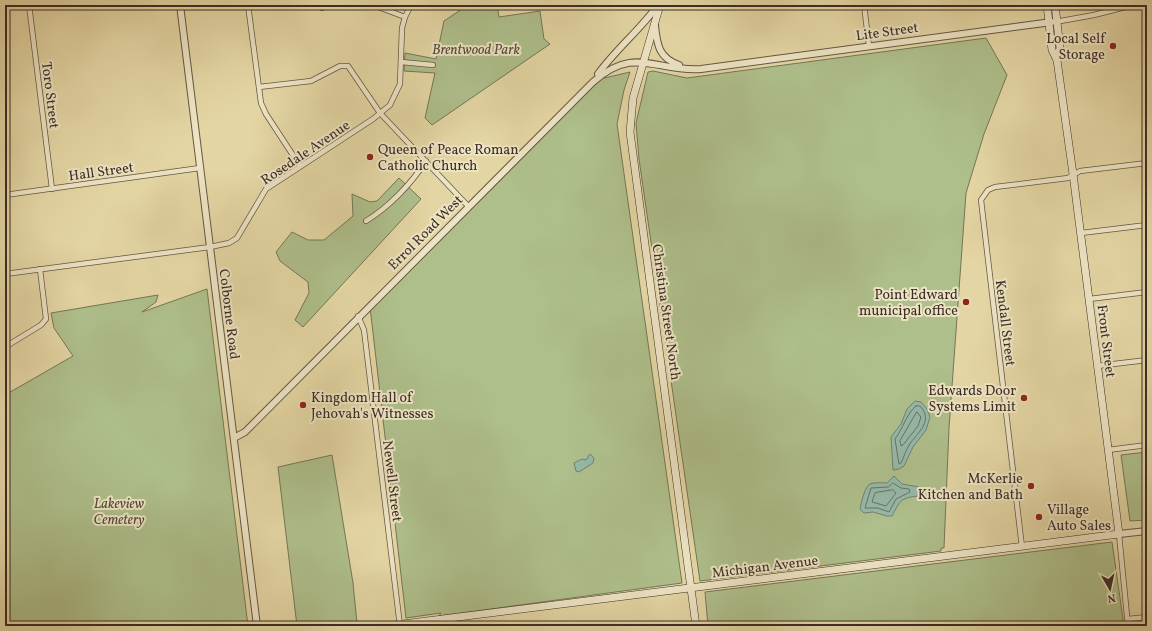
<svg xmlns="http://www.w3.org/2000/svg" width="1152" height="631" viewBox="0 0 1152 631" font-family="Vollkorn,serif">
	<style>
		.green { fill: #aebf8b; stroke: #747658 }
		.water { fill: #95b9a8; stroke: #718173 }
		.lines { fill: none; stroke-linecap: round; stroke-linejoin: round }
		.shore { stroke: #687366; stroke-width: 1 }
		.minor-casing { stroke: #655744; stroke-width: 6 }
		.tertiary-casing { stroke: #655744; stroke-width: 8 }
		.secondary-casing { stroke: #3b2d24; stroke-width: 8 }
		.minor { stroke: #ede4c4; stroke-width: 4.5 }
		.tertiary { stroke: #ede4c4; stroke-width: 6 }
		.secondary { stroke: #ede4c4; stroke-width: 7 }
		.poi-dot { fill: #8f2418; stroke: #ede4c4; stroke-width: 1.5 }
		.labels { text-anchor: middle; stroke-width: 4; stroke-linejoin: round; paint-order: stroke }
		.street-label { font-size: 14px; fill: #3b2d24; stroke: #ede4c4 }
		.poi-label { font-size: 14px; fill: #3b2d24; stroke: #ede4c4; text-anchor: end }
		.park-label { font-size: 14px; font-style: italic; fill: #524a39; stroke: #ede4c4 }
	</style>
	<rect width="100%" height="100%" fill="#e4d6a4"/>
	<filter id="stains"><feTurbulence type="fractalNoise" baseFrequency=".005" numOctaves="4"/><feColorMatrix values="0 0 0 0 .2 0 0 0 0 .09 0 0 0 0 .02 0 0 0 .5 -.17"/></filter>
	<radialGradient id="worn" r=".72"><stop offset=".6" stop-color="#630" stop-opacity="0"/><stop offset="1" stop-color="#630" stop-opacity=".3"/></radialGradient>
	<g class="green">
		<path d="M468,5H497L499,17L540,11L544,39L550,44L432,125L425,118L435,73L404,71L405,53L436,59L444,21Z"/>
		<path d="M986,38L1007,75L984,134L966,193L949,428L944,548H941V551L700,581L639,159L636,123L648,72L653,71L687,78Z"/>
		<path d="M630,72L624,90L617,124L682,583L439,616L441,613L406,618L370,307L471,204L600,79Z"/>
		<path d="M399,178L421,199L303,327L295,320L309,293L308,282L280,261L276,252L292,232L308,240H324L353,216L352,194L370,202L377,201Z"/>
		<path d="M207,289L248,626H5V395L73,356L54,328L51,313L158,295L156,302L142,312Z"/>
		<path d="M1147,452V520L1130,521L1121,455Z"/>
		<path d="M332,455L353,583L357,623L340,626H297L278,467Z"/>
		<path d="M1112,542L1124,626H708L705,592Z"/>
	</g>
	<g class="water">
		<path d="M915,401L921,402L927,409L930,417L926,430L913,447L904,466L899,469L893,470L891,437L901,424L907,409Z"/>
		<path d="M590,454L594,458L593,463L579,472L576,471L574,463L582,459L586,460Z"/>
		<path d="M894,476L902,484L919,487L920,491L918,496C900,498 900,501 892,516H887L873,512L864,513L860,509C861,503 865,486 870,484C874,482 882,483 887,483Z"/>
	</g>
	<g class="lines">
		<g class="shore">
			<path d="M916,406H920C934,421 918,432 909,445C906,450 904,457 901,463L899,464L895,439C903,429 906,414 916,406Z"/>
			<path d="M917,412L921,417L918,426L903,445L901,446L900,441Z"/>
			<path d="M893,483L901,488L909,489L910,492L896,499L889,512L878,508H865L871,488L888,487Z"/>
			<path d="M893,490L896,493L886,506L872,502L875,493Z"/>
		</g>
		<defs>
			<g id="minor">
				<path d="M29,5L52,189"/>
				<path d="M248,5L261,103L266,114L300,166"/>
				<path d="M314,5L322,8L330,5"/>
				<path d="M373,5L405,17"/>
				<path d="M864,5L869,46"/>
				<path d="M1055,22L1094,15L1133,5"/>
				<path d="M401,62L433,65"/>
				<path d="M259,87L311,81L340,66H348L380,113L468,206"/>
				<path d="M5,195L200,168"/>
				<path d="M366,221C389,207 411,184 426,161"/>
				<path d="M1081,233L1147,225"/>
				<path d="M5,274L210,247L229,243L237,238L266,189L373,119L390,105L400,84L402,28L405,17L411,5"/>
				<path d="M1089,299L1147,292"/>
				<path d="M358,316L364,330L400,626"/>
				<path d="M5,347L41,325L46,319L40,269"/>
				<path d="M1097,366L1147,360"/>
				<path d="M1108,450L1147,445"/>
				<path d="M1119,534L1128,626"/>
				<path d="M1022,547L981,200L988,190L995,187L1068,178L1080,171L1147,163"/>
				<path d="M1128,619L1147,617"/>
			</g>
			<g id="tertiary">
				<path d="M180,5L257,626"/>
				<path d="M655,26C657,45 659,58 679,65"/>
				<path d="M598,74C616,49 640,30 658,5"/>
				<path d="M234,438L245,432L593,82C635,45 655,72 701,69L1052,22"/>
				<path d="M1119,534L1147,531"/>
			</g>
			<g id="secondary">
				<path d="M660,5L633,98L630,132L696,626"/>
				<path d="M1055,5L1060,48L1057,60"/>
				<path d="M387,626L1119,534L1073,174L1057,60L1052,50L1047,5"/>
			</g>
		</defs>
		<use href="#minor" class="minor-casing"/>
		<use href="#tertiary" class="tertiary-casing"/>
		<use href="#secondary" class="secondary-casing"/>
		<use href="#minor" class="minor"/>
		<use href="#tertiary" class="tertiary"/>
		<use href="#secondary" class="secondary"/>
	</g>
	<g class="poi-dot">
		<circle cx="1113" cy="46" r="4"/>
		<circle cx="370" cy="157" r="4"/>
		<circle cx="966" cy="302" r="4"/>
		<circle cx="1024" cy="398" r="4"/>
		<circle cx="303" cy="405" r="4"/>
		<circle cx="1031" cy="486" r="4"/>
		<circle cx="1039" cy="517" r="4"/>
	</g>
	<g class="labels">
		<g class="street-label">
			<text transform="translate(887 31) rotate(-8)" y="5">Lite Street</text>
			<text transform="translate(51 95) rotate(83)" y="5">Toro Street</text>
			<text transform="translate(305 152) rotate(-34)" y="5">Rosedale Avenue</text>
			<text transform="translate(101 171) rotate(-8)" y="5">Hall Street</text>
			<text transform="translate(425 232) rotate(-45)" y="5">Errol Road West</text>
			<text transform="translate(667 312) rotate(82)" y="5">Christina Street North</text>
			<text transform="translate(230 314) rotate(83)" y="5">Colborne Road</text>
			<text transform="translate(1006 323) rotate(83)" y="5">Kendall Street</text>
			<text transform="translate(1107 341) rotate(83)" y="5">Front Street</text>
			<text transform="translate(393 481) rotate(83)" y="5">Newell Street</text>
			<text transform="translate(765 566) rotate(-7)" y="5">Michigan Avenue</text>
		</g>
		<g class="poi-label">
			<text x="1105" y="43">Local Self<tspan x="1105" dy="16">Storage</tspan></text>
			<text x="378" y="154" text-anchor="start">Queen of Peace Roman<tspan x="378" dy="16">Catholic Church</tspan></text>
			<text x="958" y="299">Point Edward<tspan x="958" dy="16">municipal office</tspan></text>
			<text x="1016" y="395">Edwards Door<tspan x="1016" dy="16">Systems Limit</tspan></text>
			<text x="311" y="402" text-anchor="start">Kingdom Hall of<tspan x="311" dy="16">Jehovah's Witnesses</tspan></text>
			<text x="1023" y="483">McKerlie<tspan x="1023" dy="16">Kitchen and Bath</tspan></text>
			<text x="1047" y="514" text-anchor="start">Village<tspan x="1047" dy="16">Auto Sales</tspan></text>
		</g>
		<g class="park-label">
			<text x="476" y="54">Brentwood Park</text>
			<text x="119" y="508">Lakeview<tspan x="119" dy="16">Cemetery</tspan></text>
		</g>
	</g>
	<rect width="1152" height="631" fill="none" stroke="#e4d6a4" stroke-width="20"/>
	<rect x="6" y="6" width="1140" height="619" fill="none" stroke="#3b2d24" stroke-width="2"/>
	<rect x="10" y="10" width="1132" height="611" fill="none" stroke="#3b2d24"/>
	<g transform="translate(1110 589) rotate(171)" stroke="#ede4c4" stroke-width="3" paint-order="stroke">
	<path d="M0-3L7 15L0 10L-7 15Z" fill="#3b2d24"/>
	<text y="-6" font-size="11" font-weight="bold" text-anchor="middle" fill="#3b2d24">N</text>
	</g>
	<rect width="100%" height="100%" filter="url(#stains)"/>
	<rect width="100%" height="100%" fill="url(#worn)"/>
</svg>
